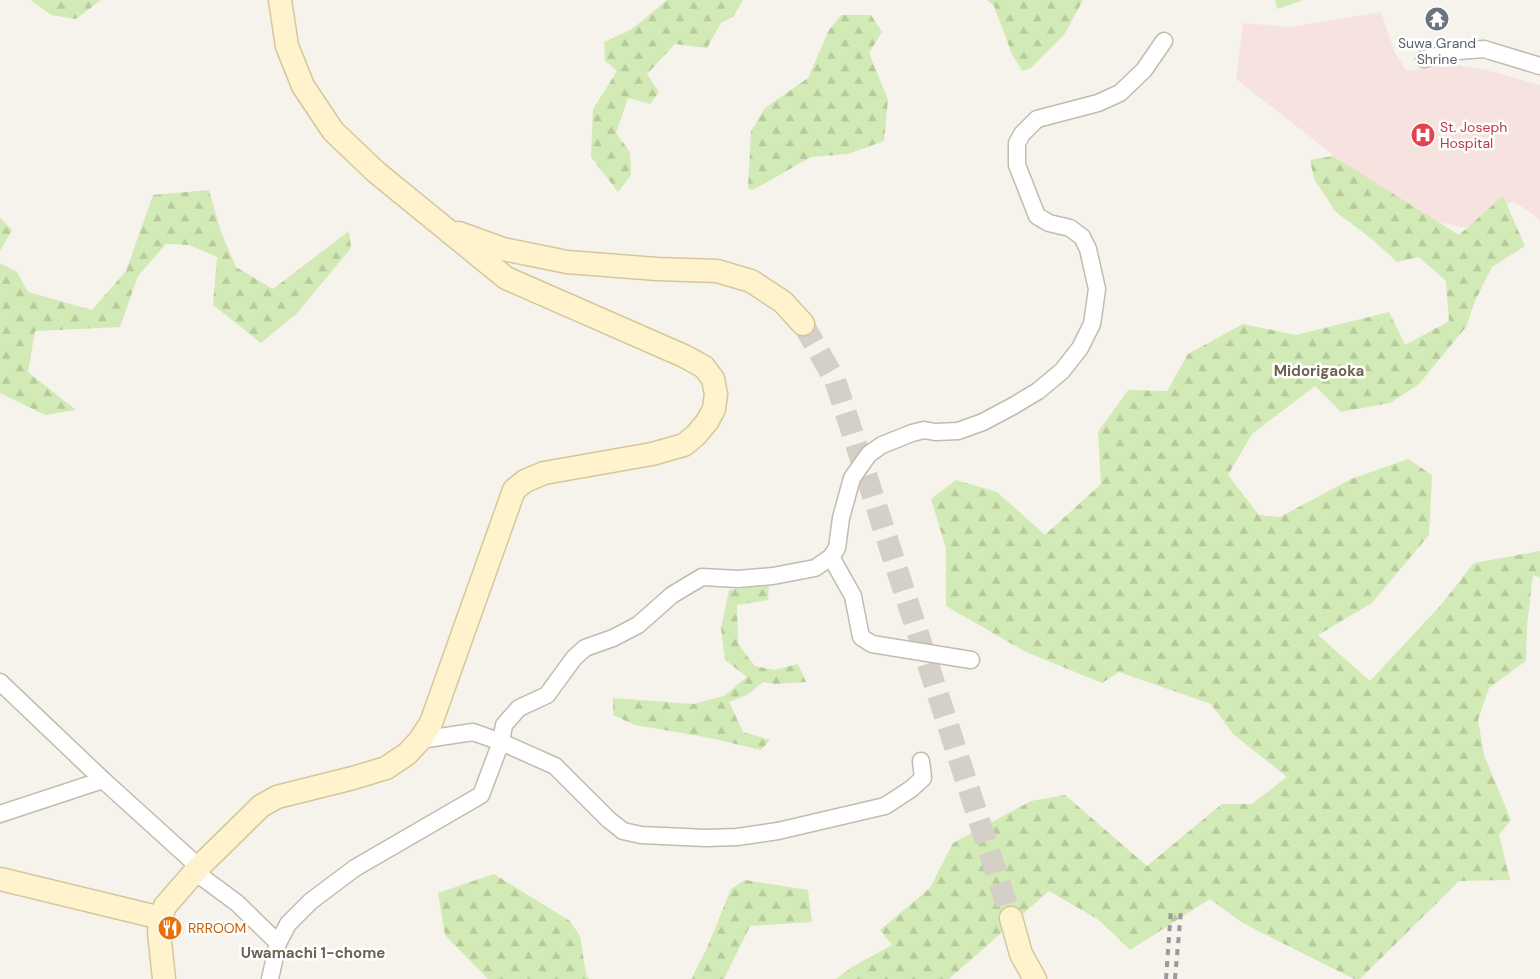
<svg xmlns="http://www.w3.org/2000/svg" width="1540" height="979" viewBox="0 0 1540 979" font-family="'DM Sans',sans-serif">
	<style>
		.medical { fill: #f6e3e0 }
		.forest { fill: url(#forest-firs) }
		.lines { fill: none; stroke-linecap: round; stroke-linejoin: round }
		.secondary-tunnel { stroke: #d4d0c8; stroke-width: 22; stroke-dasharray: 22 11; stroke-linecap: butt }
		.street-casing { stroke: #c2bbae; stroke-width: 19 }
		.secondary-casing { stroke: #d6c79b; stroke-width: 25 }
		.street { stroke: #fff; stroke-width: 16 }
		.secondary { stroke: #fff3cd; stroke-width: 22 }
		.rail { stroke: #9a9a9a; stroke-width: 4; stroke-dasharray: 6 6; stroke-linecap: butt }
		.labels { text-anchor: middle; stroke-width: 5; stroke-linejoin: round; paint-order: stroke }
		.worship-label { font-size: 14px; fill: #5b616d; stroke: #fff }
		.health-label { font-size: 14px; fill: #be3a42; stroke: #fff; text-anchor: start }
		.food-label { font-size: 14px; fill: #c56008; stroke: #fff; text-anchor: start }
		.neighbourhood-label { font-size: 15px; font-weight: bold; fill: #6e6250; stroke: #fff }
	</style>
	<defs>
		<pattern id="forest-firs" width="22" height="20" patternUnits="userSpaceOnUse" patternTransform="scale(1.25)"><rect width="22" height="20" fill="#d2eab5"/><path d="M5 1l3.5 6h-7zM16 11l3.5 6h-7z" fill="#b6ca9c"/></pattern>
	</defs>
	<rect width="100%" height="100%" fill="#f6f3ec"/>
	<path class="medical" d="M1381,12L1395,53L1407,71L1451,64L1486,70L1540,85V222L1537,217L1513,201L1466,228L1411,216L1236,79L1243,23L1290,27Z"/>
	<g class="forest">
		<path d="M31,0H101L76,19L51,15Z"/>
		<path d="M667,0H743L733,17L721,23L707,48L675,44L647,74L659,92L650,104L628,98L616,133L630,152L631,175L618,192L591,157L593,109L617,71L605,61L604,42L632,29Z"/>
		<path d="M987,0H1083L1064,35L1031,68L1022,71L1012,54L994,6Z"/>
		<path d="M1275,0H1304L1277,9Z"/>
		<path d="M841,15H871L882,32L869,53L888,100L884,141L848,154L811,157L753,190L748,188L751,131L765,108L808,78L829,30Z"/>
		<path d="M1333,156L1459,235L1503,196L1525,246L1492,267L1475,301L1466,327L1419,384L1390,403L1341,412L1315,386L1252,434L1228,475L1259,515L1280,517L1351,479L1408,459L1432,475L1429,535L1372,603L1318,635L1370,681L1440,606L1474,563L1540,551V578L1533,575L1527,625L1526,661L1489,688L1478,720L1484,755L1511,820L1499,835L1510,880L1459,881L1360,979H1354L1241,922L1210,899L1130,950L1099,920L1049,891L949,979H836L852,967L892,945L880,930L930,888L953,843L1031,801L1065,795L1147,866L1222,804H1252L1287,777L1233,734L1211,704L1119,672L1102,683L1026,652L946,606V548L931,499L956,480L997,492L1045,535L1101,484L1098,432L1128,390L1167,391L1188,354L1243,324L1296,335L1389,312L1405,345L1449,321L1446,281L1419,257L1397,262L1373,240L1335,211L1314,179L1310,160Z"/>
		<path d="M209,190L221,232L236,267L273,289L349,231L351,248L297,313L261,343L213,305L217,257L189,245L166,244L138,276L120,327L35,331L28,372L76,410L45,415L0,393V263L17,272L28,292L92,310L126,271L153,195Z"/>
		<path d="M0,218L12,230L0,251Z"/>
		<path d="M769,585L768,600L737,605L738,644L755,666L774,670L798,664L806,682L775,684L763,682L747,695L729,702L743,732L770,740L761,750L710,738L635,725L613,715V698L693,704L724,696L747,677L725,660L721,629L729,590Z"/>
		<path d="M494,874L570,921L580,936L586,974L589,979H488L445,935L438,893Z"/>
		<path d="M745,880L808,890L812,922L750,926L724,979H691L707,948L731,889Z"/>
	</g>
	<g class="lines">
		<path class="secondary-tunnel" d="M803,324L835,380L1011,918"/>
		<defs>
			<g id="street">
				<path d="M1424,59L1458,51L1484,49L1540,66"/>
				<path d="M831,557L853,596L861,637L872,644L971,660"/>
				<path d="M0,682L103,780L199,867"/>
				<path d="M420,740L473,732L501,742L555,766L608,819L623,831L641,835L706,838L737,837L778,831L885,806L911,789L923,778L921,761"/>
				<path d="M0,814L103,780"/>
				<path d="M195,872L237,903L278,943"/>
				<path d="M270,979L278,943L288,924L311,901L355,868L481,795L501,742L504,725L519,708L547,695L574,658L585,648L613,638L638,625L672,595L702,577L738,579L773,576L815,568L831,557L837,548L841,518L852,478L869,454L882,445L912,433L924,430L935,432L958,431L983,422L1013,406L1038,391L1062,371L1080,348L1092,324L1097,289L1088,249L1082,237L1070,228L1049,223L1037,216L1017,165V143L1022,134L1037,119L1098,103L1120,93L1144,70L1164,41"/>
			</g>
			<g id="secondary">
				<path d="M459,233L503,249L567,262L657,269L717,271L751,281L783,302L803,324"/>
				<path d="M0,879L161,918L165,906L199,867L261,806L277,797L353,778L386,768L407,754L420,740L431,723L514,490L525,481L544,473L652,454L684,445L696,435L707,422L714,409L716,394L713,379L704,367L684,356L506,278L376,172L333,131L303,86L287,46L280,0"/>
				<path d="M161,918L159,932L164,979"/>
				<path d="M1011,918L1021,954L1035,979"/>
			</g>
		</defs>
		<use href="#street" class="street-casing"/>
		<use href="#secondary" class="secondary-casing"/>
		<use href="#street" class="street"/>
		<use href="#secondary" class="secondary"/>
		<g class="rail">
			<path d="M1166,979L1171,909"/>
			<path d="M1175,979L1181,910"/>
		</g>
	</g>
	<defs>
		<symbol id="temple-disc" viewBox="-11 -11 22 22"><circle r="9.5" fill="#6b7280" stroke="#fff"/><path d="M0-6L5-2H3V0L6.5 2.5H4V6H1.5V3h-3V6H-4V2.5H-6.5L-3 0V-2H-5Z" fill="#fff"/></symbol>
		<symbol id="hospital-disc" viewBox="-11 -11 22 22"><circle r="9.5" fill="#e0444e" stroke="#fff"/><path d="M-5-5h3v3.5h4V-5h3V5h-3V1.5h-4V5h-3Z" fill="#fff"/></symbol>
		<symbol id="restaurant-disc" viewBox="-11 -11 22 22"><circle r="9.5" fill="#e8710a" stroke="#fff"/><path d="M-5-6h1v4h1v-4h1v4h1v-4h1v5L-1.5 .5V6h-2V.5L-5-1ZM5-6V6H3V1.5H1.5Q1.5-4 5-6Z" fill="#fff"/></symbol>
	</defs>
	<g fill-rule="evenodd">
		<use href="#temple-disc" x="1423" y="5" width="28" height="28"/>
		<use href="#hospital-disc" x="1409" y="121" width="28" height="28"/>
		<use href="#restaurant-disc" x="156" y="914" width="28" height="28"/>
	</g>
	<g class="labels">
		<g class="worship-label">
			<text x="1437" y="48">Suwa Grand<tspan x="1437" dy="16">Shrine</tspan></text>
		</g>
		<g class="health-label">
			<text x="1440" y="132">St. Joseph<tspan x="1440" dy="16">Hospital</tspan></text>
		</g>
		<g class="food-label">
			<text x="188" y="933">RRROOM</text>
		</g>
		<g class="neighbourhood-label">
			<text x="1319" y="376">Midorigaoka</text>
			<text x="313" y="958">Uwamachi 1-chome</text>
		</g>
	</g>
</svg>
